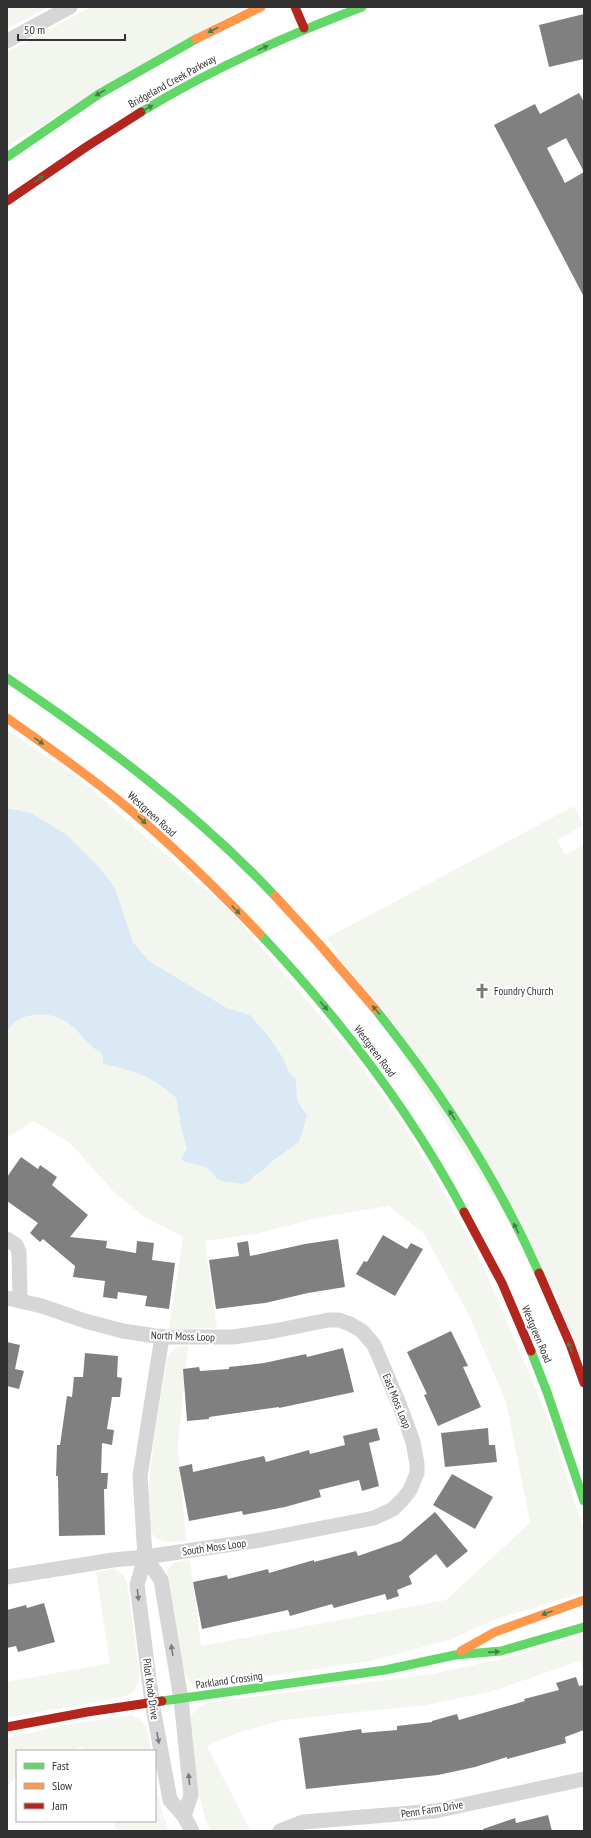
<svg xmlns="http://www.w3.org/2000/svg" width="591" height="1838" viewBox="0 0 591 1838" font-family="'PT Sans Narrow',sans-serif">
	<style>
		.green { fill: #f2f6ee }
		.water { fill: #dbe9f4 }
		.building { fill: #808080 }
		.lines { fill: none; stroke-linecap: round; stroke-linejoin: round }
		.street { stroke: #d6d6d6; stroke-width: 15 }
		.fast { stroke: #63d668; stroke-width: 9 }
		.slow { stroke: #ff974d; stroke-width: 9 }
		.jam { stroke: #b3261e; stroke-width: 9 }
		.oneway { fill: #487c4a }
		.oneway2 { fill: #7c7c7c }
		.labels { text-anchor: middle; stroke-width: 4; stroke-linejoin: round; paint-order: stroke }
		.street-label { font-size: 11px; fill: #323232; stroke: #fff }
		.poi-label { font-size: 11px; fill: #323232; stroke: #fff; text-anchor: start }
	</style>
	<rect width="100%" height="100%" fill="#fff"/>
	<g class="green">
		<path d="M7,7H48L7,29Z"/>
		<path d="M91,7H245L7,146V52Z"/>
		<path d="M7,729L81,780L232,913L351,1052L402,1123L446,1196L482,1263L548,1418L584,1531V1590L578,1594L494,1620L449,1640L370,1661L200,1686L190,1683L184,1672L167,1572C172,1561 178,1561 190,1560L201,1646L446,1600L530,1523L506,1402L469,1315L424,1234L389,1206L317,1218L255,1234L205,1241L217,1328L169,1329L183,1237L143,1216L115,1193L69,1142L33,1121L7,1138V1031C15,1020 23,1016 35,1015C59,1013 71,1023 85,1040C91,1046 94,1050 102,1053L103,1064C135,1071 152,1076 176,1098L181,1127L188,1149L181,1158L203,1166L211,1171L216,1178L242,1183L249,1182L255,1175L264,1170L270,1163L277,1159L304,1109L297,1099L296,1079L290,1074L283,1058L270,1038L250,1015L227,1008L149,961L133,942L115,888L100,868L66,834L31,813L7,808Z"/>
		<path d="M574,806L584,825L557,840L565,855L584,845V1371L555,1291L327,938Z"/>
		<path d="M179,1346H188L178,1444L186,1541C175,1542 162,1544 154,1536C137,1517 163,1388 167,1359L170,1353Z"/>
		<path d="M114,1568L124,1576L127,1583L140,1676L135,1691L127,1696L7,1718V1682L110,1663L96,1573Z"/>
		<path d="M584,1635V1672L580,1661L489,1692L426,1705L284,1720L242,1731L207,1746L250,1830L248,1831H210C197,1798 194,1762 189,1727C190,1713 195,1710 206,1703L432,1674L501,1659Z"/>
		<path d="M132,1715C150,1724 148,1734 151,1751H85L82,1746L71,1751H17V1777L7,1786V1738L69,1724Z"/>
		<path d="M155,1781L161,1809L169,1831H116L114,1821H155Z"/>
	</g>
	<path class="water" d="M7,808L31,813L66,834L100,868L115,888L133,942L149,961L227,1008L250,1015L270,1038L283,1058L290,1074L296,1079L297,1099L307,1116L299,1142L270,1163L264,1170L255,1175L249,1182L242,1184L222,1181L216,1178L211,1171L203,1166L184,1162L181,1158L187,1149L181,1127L176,1098C152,1076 135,1071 103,1064L102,1053C94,1050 91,1045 85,1040C71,1023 59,1013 35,1015C23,1016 15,1020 7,1031Z"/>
	<g class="building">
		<path d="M584,14V59L549,67L539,25Z"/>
		<path d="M579,93L584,102V172L566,138L547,148L565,183L584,172V297L494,125L535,104L540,114Z"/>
		<path d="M21,1157L38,1169L40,1165L57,1177L52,1185L88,1215L70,1237L107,1241L106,1248L136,1253L137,1241L154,1243L152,1260L175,1263L169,1309L145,1306L147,1296L118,1292L117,1299L103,1297L105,1281L73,1277L75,1266L43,1239L40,1242L30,1233L38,1223L7,1201V1177Z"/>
		<path d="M383,1235L407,1249L411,1243L423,1249L395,1296L356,1274L364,1261L367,1262Z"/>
		<path d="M338,1239L345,1287L308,1293L265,1303L216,1309L209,1260L239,1256L237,1243L248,1241L250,1256L305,1244Z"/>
		<path d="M451,1331L468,1366L463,1367L481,1407L438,1426L424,1395L427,1394L407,1352Z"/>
		<path d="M7,1342L20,1345L15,1369L24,1371L19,1389L7,1386Z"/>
		<path d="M343,1348L354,1392L279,1408V1407L209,1417V1419L187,1421L183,1369L199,1367L200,1371L229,1369V1367L264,1363L306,1354L307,1357Z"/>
		<path d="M85,1353L118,1356L117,1377L122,1378L120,1397H112L107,1429L114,1430L112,1445L102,1443L101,1473H108L107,1489H104L105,1535L59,1536L58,1476H56L57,1445H60L67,1396L72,1397L74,1377H83Z"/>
		<path d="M377,1428L380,1440L369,1443L379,1486L362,1491L359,1480L319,1490L321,1497L285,1507L243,1515L242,1511L189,1521L179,1467L192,1464L193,1472L264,1456L266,1462L309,1450L310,1454L345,1445L343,1436Z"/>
		<path d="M488,1428L489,1445H495L497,1462L445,1467L441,1433Z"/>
		<path d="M452,1474L493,1497L475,1529L433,1505Z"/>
		<path d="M435,1512L468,1551L447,1568L436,1554L409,1576L412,1584L397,1590L399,1596L387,1600L385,1594L334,1608L332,1604L290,1616L288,1610L202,1629L193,1582L227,1575L228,1579L268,1569L269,1573L314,1560V1562L356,1551L358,1556L401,1541Z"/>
		<path d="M44,1603L55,1642L18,1652L16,1646L7,1648V1610L26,1605L27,1608Z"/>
		<path d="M576,1677L579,1686L584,1685V1730L565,1737L566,1743L533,1752L507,1759V1757L475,1767L438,1775L306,1789L299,1738L361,1729L362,1733L397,1730V1726L432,1722V1721L457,1714L459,1720L525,1701L524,1699L559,1690L556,1683Z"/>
		<path d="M548,1815L552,1831H483V1829L515,1818L516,1823Z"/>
	</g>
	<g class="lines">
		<g class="street">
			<path d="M7,41L70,7"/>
			<path d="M7,1239L16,1245L19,1252L20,1300"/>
			<path d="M7,1298L42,1306L85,1321L123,1331L162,1337H233L274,1331L328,1320H339L350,1324L362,1331L374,1345L400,1406L413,1442L417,1464V1473L410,1490L403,1499L393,1509L374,1518L261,1540L145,1557L113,1560L7,1577"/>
			<path d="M162,1337L140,1476L145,1557L137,1585L152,1702L170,1800L184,1816L192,1831"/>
			<path d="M145,1557L161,1580L181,1699L191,1795L184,1816"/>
			<path d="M280,1831L303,1822L435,1811L584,1779"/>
		</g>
		<g class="fast">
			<path d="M141,112C211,69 285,36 362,7"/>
			<path d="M7,157L99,94L196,39"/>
			<path d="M7,678C102,742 197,813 275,896"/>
			<path d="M260,934C339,1018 410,1110 464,1212"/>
			<path d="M375,1009C440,1090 497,1178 539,1273"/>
			<path d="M531,1351L547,1392L584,1501"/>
			<path d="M162,1701L385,1670L455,1655L501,1651L584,1627"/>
		</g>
		<g class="slow">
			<path d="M196,39L261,7"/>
			<path d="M7,718C48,747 90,776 129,809C175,848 218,890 260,934"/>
			<path d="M275,896L320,945L375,1009"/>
			<path d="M461,1651L495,1632L584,1600"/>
		</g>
		<g class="jam">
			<path d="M295,7L304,28"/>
			<path d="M7,201L86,147L141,112"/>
			<path d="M464,1212L502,1283L531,1351"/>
			<path d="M539,1273L570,1344L584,1383"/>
			<path d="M7,1727L87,1712L162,1701"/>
		</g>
	</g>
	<defs><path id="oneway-solid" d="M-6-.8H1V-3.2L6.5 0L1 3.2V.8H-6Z"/></defs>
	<g class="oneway">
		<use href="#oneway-solid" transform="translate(213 30) rotate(154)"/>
		<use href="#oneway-solid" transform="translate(263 48) rotate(-25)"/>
		<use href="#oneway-solid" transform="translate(100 93) rotate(149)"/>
		<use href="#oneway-solid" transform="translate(148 108) rotate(-31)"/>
		<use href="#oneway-solid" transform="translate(39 179) rotate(-35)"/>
		<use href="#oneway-solid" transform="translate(39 741) rotate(35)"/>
		<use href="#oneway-solid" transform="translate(142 820) rotate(43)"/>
		<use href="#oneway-solid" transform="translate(236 910) rotate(46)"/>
		<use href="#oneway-solid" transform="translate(324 1006) rotate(50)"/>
		<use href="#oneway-solid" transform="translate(376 1010) rotate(-131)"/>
		<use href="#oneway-solid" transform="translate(452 1115) rotate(-123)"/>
		<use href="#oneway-solid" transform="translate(516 1228) rotate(-117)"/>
		<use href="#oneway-solid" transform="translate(570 1347) rotate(-111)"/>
		<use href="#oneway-solid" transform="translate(547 1613) rotate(160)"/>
		<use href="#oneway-solid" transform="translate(494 1652) rotate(-4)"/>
	</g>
	<g class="oneway2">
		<use href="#oneway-solid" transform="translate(138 1595) rotate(83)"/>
		<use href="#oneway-solid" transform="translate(172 1650) rotate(-99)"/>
		<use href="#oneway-solid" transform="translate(158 1738) rotate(79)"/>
		<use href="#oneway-solid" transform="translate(189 1779) rotate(-96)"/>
	</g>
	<defs>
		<symbol id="church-bare" viewBox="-9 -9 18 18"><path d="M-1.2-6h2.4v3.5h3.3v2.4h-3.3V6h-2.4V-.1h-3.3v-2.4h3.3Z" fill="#7a7a7a" stroke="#fff" stroke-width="2.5" paint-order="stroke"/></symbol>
	</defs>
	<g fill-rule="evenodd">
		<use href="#church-bare" x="471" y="980" width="22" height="22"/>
	</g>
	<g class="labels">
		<g class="street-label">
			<text transform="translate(172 81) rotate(-29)" y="4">Bridgeland Creek Parkway</text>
			<text transform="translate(152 814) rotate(42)" y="4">Westgreen Road</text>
			<text transform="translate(375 1051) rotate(53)" y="4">Westgreen Road</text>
			<text transform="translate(537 1334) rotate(67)" y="4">Westgreen Road</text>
			<text transform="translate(183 1336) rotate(2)" y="4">North Moss Loop</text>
			<text transform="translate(397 1401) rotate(68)" y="4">East Moss Loop</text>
			<text transform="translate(214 1547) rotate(-8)" y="4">South Moss Loop</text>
			<text transform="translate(229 1680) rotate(-8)" y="4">Parkland Crossing</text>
			<text transform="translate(151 1689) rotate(82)" y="4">Pilot Knob Drive</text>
			<text transform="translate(432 1809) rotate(-9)" y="4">Penn Farm Drive</text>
		</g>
		<g class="poi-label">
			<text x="494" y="995">Foundry Church</text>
		</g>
	</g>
	<rect width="591" height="1838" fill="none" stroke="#323232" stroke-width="16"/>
	<rect x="16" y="1750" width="140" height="72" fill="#ffffff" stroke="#adadad"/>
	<rect x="24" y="1763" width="20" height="6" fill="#63d668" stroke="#adadad"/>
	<text x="52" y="1770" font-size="12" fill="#323232">Fast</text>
	<rect x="24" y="1783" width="20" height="6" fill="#ff974d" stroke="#adadad"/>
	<text x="52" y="1790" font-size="12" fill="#323232">Slow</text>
	<rect x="24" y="1803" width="20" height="6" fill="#b3261e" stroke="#adadad"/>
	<text x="52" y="1810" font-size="12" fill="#323232">Jam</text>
	<path d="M18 34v6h107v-6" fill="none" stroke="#323232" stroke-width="2"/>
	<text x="24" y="34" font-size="12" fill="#323232" stroke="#ffffff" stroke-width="3" paint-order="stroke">50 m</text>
</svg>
